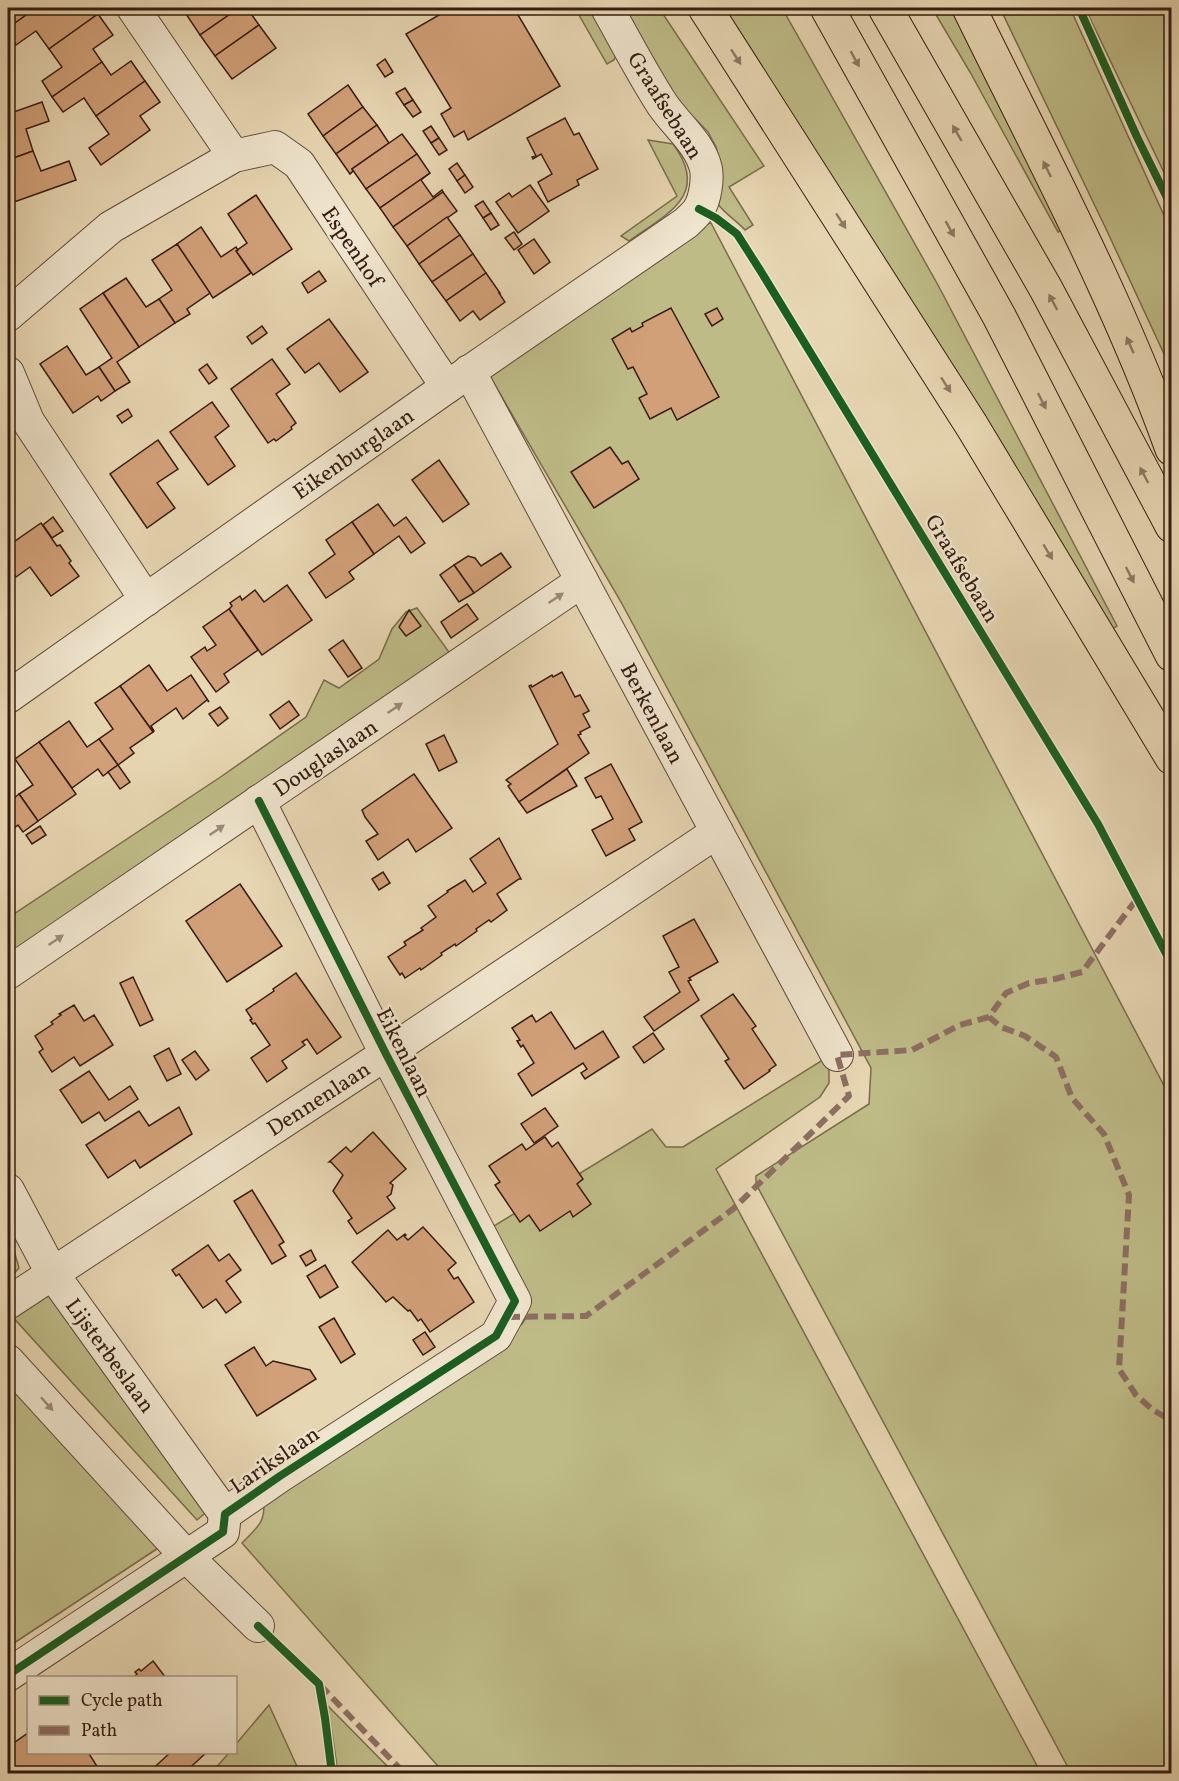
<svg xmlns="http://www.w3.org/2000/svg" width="1179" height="1781" viewBox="0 0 1179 1781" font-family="Vollkorn,serif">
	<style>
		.green { fill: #bebb87; stroke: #7a6c4c; stroke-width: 1.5 }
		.building { fill: #d2a078; stroke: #361c11; stroke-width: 1.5 }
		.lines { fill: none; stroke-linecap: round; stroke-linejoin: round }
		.minor-casing { stroke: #624a39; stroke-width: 34 }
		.highway-casing { stroke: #361c11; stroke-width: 35 }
		.minor { stroke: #efe4cd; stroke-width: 32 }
		.highway { stroke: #e7d6b2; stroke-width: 33 }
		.quiet { stroke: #8d6e63; stroke-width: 6; stroke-dasharray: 12 6; stroke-linecap: butt }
		.cycleway-casing { stroke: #efe4cd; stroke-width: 11 }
		.cycleway { stroke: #1b5e20; stroke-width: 8 }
		.oneway { fill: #8e7962 }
		.oneway2 { fill: #9c8a78 }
		.labels { text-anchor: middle; stroke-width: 5; stroke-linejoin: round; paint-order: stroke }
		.street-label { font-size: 22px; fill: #361c11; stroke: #efe4cd }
	</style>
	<rect width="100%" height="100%" fill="#e7d6b2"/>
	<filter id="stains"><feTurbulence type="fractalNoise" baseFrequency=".00333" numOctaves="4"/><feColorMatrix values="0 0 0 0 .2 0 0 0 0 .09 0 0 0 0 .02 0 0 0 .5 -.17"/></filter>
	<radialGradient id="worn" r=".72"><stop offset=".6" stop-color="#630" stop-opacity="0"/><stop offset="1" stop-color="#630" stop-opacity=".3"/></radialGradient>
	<g class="green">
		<path d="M575,8H593L617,53L614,60L607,64Z"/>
		<path d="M623,8H659L764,166L729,187L753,225L745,230C736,220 725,214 717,203L721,175L720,161L716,147L708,132L667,90Z"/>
		<path d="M719,8H782L938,285L1117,626L1111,630Z"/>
		<path d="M932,8H960L1065,229L1058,232L970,72Z"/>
		<path d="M1000,8H1070L1171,231V369L1107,231Z"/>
		<path d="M1085,8H1171V187Z"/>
		<path d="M648,140L673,144C711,195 667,214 629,241L621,236L677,196Z"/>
		<path d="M711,223L1171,1099V1773H1071L756,1184V1176L869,1104L871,1068L621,602L488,373L698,226Z"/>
		<path d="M417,608L454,659L8,954V918L222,776L306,717L324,680L339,688L379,659L392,629L406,612Z"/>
		<path d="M829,1056V1083L820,1097L716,1169L1041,1773H444L242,1543C259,1526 267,1521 263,1495L522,1324L527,1316L523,1296L489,1229L652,1129L666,1147H683Z"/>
		<path d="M8,1229L19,1268L8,1280Z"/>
		<path d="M45,1289L211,1508L197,1520L10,1314Z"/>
		<path d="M8,1348L178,1535L8,1647Z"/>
		<path d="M269,1705L300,1773H211L229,1753L236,1752V1744Z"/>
		<path d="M328,1706L394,1773H338Z"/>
	</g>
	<g class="building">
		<path d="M8,8H36L8,28Z"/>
		<path d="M36,8H93L98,14L49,49L36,31L16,45L8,33V28Z"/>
		<path d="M195,8H239L200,35L186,14Z"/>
		<path d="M239,8H247L259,25L215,56L200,35Z"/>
		<path d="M451,8H514L560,86L468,140L464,131L454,137L441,114L451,108L406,34Z"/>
		<path d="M98,14L113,35L93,49L102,62L52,97L42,81L62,67L49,49Z"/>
		<path d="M259,25L276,48L232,79L215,56Z"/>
		<path d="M385,59L393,72L385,77L377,65Z"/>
		<path d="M131,61L145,81L96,116L84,98L63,112L52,97L102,62L111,75Z"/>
		<path d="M145,81L160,102L140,116L150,130L101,165L89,148L109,134L96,116Z"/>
		<path d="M348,85L363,107L323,136L308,114Z"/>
		<path d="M405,88L413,100L404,105L396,93Z"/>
		<path d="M413,100L421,112L413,117L404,105Z"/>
		<path d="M42,102L49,121L26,129L33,151L8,160V114Z"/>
		<path d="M363,107L377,125L336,154L323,136Z"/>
		<path d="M565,118L574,135L579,133L598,169L577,180L579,185L548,202L538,182L552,174L541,154L533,159L532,157L536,156L527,138Z"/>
		<path d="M377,125L389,143L352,169L353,171L350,174L336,154Z"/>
		<path d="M431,126L439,138L431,143L423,131Z"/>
		<path d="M402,134L417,154L366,189L352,169Z"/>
		<path d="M439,138L447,150L439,155L431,143Z"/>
		<path d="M33,151L41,171L69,161L76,180L14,202L8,187V160Z"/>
		<path d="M417,154L430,173L380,208L366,189Z"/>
		<path d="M457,163L465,175L457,181L449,169Z"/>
		<path d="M430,173L421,180L433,197L442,190L443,192L393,227L380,208Z"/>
		<path d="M465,175L473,187L465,193L457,181Z"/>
		<path d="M530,185L549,211L518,233L496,202L509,193L512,197Z"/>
		<path d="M443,192L457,211L407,246L393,227Z"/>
		<path d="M256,195L292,249L253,275L236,251L247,243L228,214Z"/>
		<path d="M483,201L491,213L483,218L475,206Z"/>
		<path d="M491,213L499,225L491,230L483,218Z"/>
		<path d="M447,217L460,235L419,264L407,246Z"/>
		<path d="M201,227L221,257L236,247L238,250L236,251L251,273L213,298L177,244Z"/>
		<path d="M514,232L522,244L514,250L505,238Z"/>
		<path d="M460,235L473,254L432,282L419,264Z"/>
		<path d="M534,239L550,262L534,274L518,250Z"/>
		<path d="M177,244L210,293L187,309L190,314L175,323L159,299L172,290L152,260Z"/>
		<path d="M473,254L486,273L446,301L432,282Z"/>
		<path d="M319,271L326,281L308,293L302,283Z"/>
		<path d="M486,273L500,293H499L505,302L480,320L473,311L460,321L446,301Z"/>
		<path d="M126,278L146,307L159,299L175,323L139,347L103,293Z"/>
		<path d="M103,293L139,347L117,362L130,382L115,391L99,367L112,358L80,309Z"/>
		<path d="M671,308L719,397L677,420L671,408L650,419L639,398L647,394L633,367L628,369L612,339L630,328L632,332L643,326L642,323Z"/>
		<path d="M717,308L723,319L712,326L705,314Z"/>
		<path d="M329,319L368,372L340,392L319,363L305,373L287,349Z"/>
		<path d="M262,326L267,333L252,344L247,337Z"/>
		<path d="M67,346L86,375L99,367L115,391L101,401L98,396L73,413L40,364Z"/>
		<path d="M272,359L290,384L276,394L296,423L291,427L292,429L276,441L274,439L268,443L231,389Z"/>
		<path d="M207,364L217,378L209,384L199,370Z"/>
		<path d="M212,402L229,426L215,437L235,466L208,485L170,432Z"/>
		<path d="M128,409L132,416L122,423L117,416Z"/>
		<path d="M158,440L178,469L157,483L175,508L147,528L110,474Z"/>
		<path d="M610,447L622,464L628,461L639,479L594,508L571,472Z"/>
		<path d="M439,460L469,504L443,522L412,480Z"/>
		<path d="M378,504L394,526L406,517L425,543L411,553L399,536L374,554L352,522Z"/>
		<path d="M53,517L63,531L52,538L43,525Z"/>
		<path d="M352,522L374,554L349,572L354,579L326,598L309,573L335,554L326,540Z"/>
		<path d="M41,523L57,546L60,545L71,561L69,563L79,576L51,596L30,567L16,577L8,565V546Z"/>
		<path d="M501,553L511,567L474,593L454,565L468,556L475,558L481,566Z"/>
		<path d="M454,565L474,593L459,602L440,575Z"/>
		<path d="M287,585L312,620L262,655L229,609L232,606L230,603L240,596L242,600L255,590L264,602Z"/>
		<path d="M467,604L478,619L451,638L441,622Z"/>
		<path d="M229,609L258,650L224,674L229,682L216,692L191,657L205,647L207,651L216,645L203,627Z"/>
		<path d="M409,610L421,626L406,636L399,627Z"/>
		<path d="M343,640L362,668L348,677L329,650Z"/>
		<path d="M149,665L167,691L191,675L209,702L207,700L183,719L176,708L151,726L154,731L153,732L120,686Z"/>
		<path d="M562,672L575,697L580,695L589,711L583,714L590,727L580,732L581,734L578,735L589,753L519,802L508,786L511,784L506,780L558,744L529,686L531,685L532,687L552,675L553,677Z"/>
		<path d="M120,686L153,732L130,748L134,753L118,765L99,739L113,729L95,703Z"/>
		<path d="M289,701L299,715L280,729L270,715Z"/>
		<path d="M220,707L228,718L218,726L209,714Z"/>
		<path d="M69,721L87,747L99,739L118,765L103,776L98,769L72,788L39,742Z"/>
		<path d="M444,735L457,762L439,771L426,744Z"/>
		<path d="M39,742L76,794L38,821L19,794L33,785L15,759Z"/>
		<path d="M611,764L642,822L629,829L635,840L606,856L592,830L613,819L601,796L596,798L585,778Z"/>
		<path d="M118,765L130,782L120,789L108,772Z"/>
		<path d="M567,769L577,786L527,813L519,802Z"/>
		<path d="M414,774L452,828L416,852L408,839L378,860L366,841L378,834L365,817L362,810Z"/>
		<path d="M19,794L38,821L23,832L18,825L8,833V803Z"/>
		<path d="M40,826L46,835L32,844L26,835Z"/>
		<path d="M499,838L521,879H519L497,894L507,910L491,922L489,920L476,929L477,931L456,946L455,944L441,953L442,955L421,970L420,968L405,978L402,973L400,975L388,957L406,945L404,942L423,930L421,928L436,917L428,906L448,892L447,891L465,880L473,892L486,883L470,859Z"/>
		<path d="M383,872L390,883L379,890L372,879Z"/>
		<path d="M240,884L282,946L227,982L186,921Z"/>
		<path d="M694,919L718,962L689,978L691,980L688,981L699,1000L654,1031L644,1017L680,992L669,972L679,967L663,936Z"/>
		<path d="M296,973L341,1037L317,1054L307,1039L302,1042L305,1045L282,1061L287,1068L267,1082L251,1058L270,1045L255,1023L253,1024L250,1020L252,1019L246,1010L274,991L273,989Z"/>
		<path d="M133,977L153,1020L140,1026L120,983Z"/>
		<path d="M733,994L756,1026L752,1029L776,1065L769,1070L770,1071L744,1089L725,1061L729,1059L701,1016Z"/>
		<path d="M74,1005L84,1021L94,1015L113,1045L80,1066L74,1057L52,1072L39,1052L43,1049L35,1036L53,1024L51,1022L61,1015L59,1014Z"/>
		<path d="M551,1012L575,1049L603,1031L619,1057L585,1079L581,1073L587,1069L583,1063L532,1096L518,1074L534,1063L523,1045L521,1047L517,1041L520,1040L512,1028L532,1015L536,1022Z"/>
		<path d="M653,1033L664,1049L644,1063L633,1047Z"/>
		<path d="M169,1048L181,1074L167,1081L154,1056Z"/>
		<path d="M195,1051L209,1070L196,1080L182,1060Z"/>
		<path d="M89,1071L109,1100L130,1086L138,1099L105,1121L99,1112L82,1123L60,1090Z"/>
		<path d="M179,1107L192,1134L140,1168L135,1160L108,1178L86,1145L139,1111L149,1126Z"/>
		<path d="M545,1108L558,1126L534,1143L521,1124Z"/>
		<path d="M373,1132L406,1169L390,1183L393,1185L391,1194L387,1197L395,1208L357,1234L348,1221L352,1218L333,1191L343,1175L331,1162H329L346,1147L351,1152Z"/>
		<path d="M545,1137L552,1147L558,1142L583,1179L577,1184L591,1204L573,1217L570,1211L540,1231L529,1215L520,1222L495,1185L500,1182L489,1166L522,1144L526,1150Z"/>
		<path d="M252,1190L284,1242L279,1245L286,1256L272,1264L234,1201Z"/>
		<path d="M423,1227L456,1263L448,1270L454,1279L458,1277L474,1302L430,1332L421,1319L418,1321L410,1310L408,1311L393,1297L386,1302L352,1262L388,1230L397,1240L405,1234L406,1235L404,1236L408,1240Z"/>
		<path d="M208,1245L219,1261L229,1254L241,1270L226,1281L241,1302L226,1313L216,1299L203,1308L179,1274L176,1276L172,1270Z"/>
		<path d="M311,1250L316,1260L306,1266L300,1256Z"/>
		<path d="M325,1265L338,1287L320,1298L307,1276Z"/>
		<path d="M334,1318L355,1354L341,1363L319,1327Z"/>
		<path d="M425,1332L435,1347L423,1355L413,1340Z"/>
		<path d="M254,1347L266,1366L273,1361L310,1370L316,1379L257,1416L225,1365Z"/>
		<path d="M153,1661L166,1678H133L137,1674L135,1672L139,1669L141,1671Z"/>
		<path d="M28,1733V1752H88L100,1771L96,1774H17L8,1759V1747Z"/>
		<path d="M171,1752H207L183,1774H147Z"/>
	</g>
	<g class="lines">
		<defs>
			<g id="minor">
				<path d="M133,8L234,156"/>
				<path d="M8,315L111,227L234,156L275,147L299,164L447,387"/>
				<path d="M469,371L837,1055"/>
				<path d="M8,373L28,421L146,600"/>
				<path d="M8,697L447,387L686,223C690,219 696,214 699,209C705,199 708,180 706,169C700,143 676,125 662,104C642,73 625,40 607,8"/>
				<path d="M8,973L582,581"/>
				<path d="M8,1190L52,1273L225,1514"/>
				<path d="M8,1303L386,1054L717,832"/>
				<path d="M8,1361L186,1556L258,1626"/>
				<path d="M8,1675L223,1532L225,1514L280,1476L496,1336L515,1301L386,1054L259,801"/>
			</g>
			<g id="highway">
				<path d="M705,8L972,426L1172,758"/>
				<path d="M827,8L999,316L1172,655"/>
				<path d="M885,8L1046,289L1172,526"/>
				<path d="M969,8C1039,151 1118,298 1172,449"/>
			</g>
		</defs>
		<use href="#minor" class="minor-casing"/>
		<use href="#highway" class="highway-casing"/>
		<use href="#minor" class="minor"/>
		<use href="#highway" class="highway"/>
		<g class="quiet">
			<path d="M1136,900L1082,972L1055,979L1029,983L1006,993L989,1017L1001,1027L1025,1036L1056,1057L1072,1098L1104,1134L1129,1195L1119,1369L1136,1395L1153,1410L1172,1421"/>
			<path d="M508,1317L586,1316L733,1209L849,1096L837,1055L912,1050L960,1025L989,1017"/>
			<path d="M320,1685L405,1774"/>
		</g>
		<defs>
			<g id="cycleway">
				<path d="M1079,8L1137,137L1172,208"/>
				<path d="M699,209L716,218L737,234L760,270L1098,824L1172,965"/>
				<path d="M258,1626L319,1684L325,1718L332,1774"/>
				<path d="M8,1675L223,1532L225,1514L280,1476L496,1336L515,1301L386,1054L259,801"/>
			</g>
		</defs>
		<use href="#cycleway" class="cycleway-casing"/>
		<use href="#cycleway" class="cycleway"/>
	</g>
	<defs><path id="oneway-solid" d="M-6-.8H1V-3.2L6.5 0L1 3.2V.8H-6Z" transform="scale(1.5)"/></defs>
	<g class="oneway">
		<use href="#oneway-solid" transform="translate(736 57) rotate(57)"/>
		<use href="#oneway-solid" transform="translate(855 59) rotate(61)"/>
		<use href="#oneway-solid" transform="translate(957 133) rotate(-120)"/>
		<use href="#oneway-solid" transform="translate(1047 169) rotate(-116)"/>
		<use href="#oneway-solid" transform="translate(841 221) rotate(57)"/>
		<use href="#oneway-solid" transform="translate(950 229) rotate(61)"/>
		<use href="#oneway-solid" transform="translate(1053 302) rotate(-118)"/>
		<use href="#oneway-solid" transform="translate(1130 345) rotate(-114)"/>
		<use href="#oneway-solid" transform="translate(946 385) rotate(57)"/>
		<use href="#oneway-solid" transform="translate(1042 401) rotate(63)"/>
		<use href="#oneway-solid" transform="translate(1144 475) rotate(-118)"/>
		<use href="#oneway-solid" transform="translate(1048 552) rotate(59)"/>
		<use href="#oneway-solid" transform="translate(1130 575) rotate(63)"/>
	</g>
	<g class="oneway2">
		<use href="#oneway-solid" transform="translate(556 598) rotate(-34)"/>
		<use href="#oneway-solid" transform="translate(395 708) rotate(-34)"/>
		<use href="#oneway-solid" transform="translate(217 830) rotate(-34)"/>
		<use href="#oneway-solid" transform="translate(56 940) rotate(-34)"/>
		<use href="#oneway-solid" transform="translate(47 1404) rotate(48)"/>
	</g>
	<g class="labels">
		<g class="street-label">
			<text transform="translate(666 105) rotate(58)" y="8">Graafsebaan</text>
			<text transform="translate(353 246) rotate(56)" y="8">Espenhof</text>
			<text transform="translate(353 453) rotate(-35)" y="8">Eikenburglaan</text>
			<text transform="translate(963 568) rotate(59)" y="8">Graafsebaan</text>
			<text transform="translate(653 713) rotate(62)" y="8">Berkenlaan</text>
			<text transform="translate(325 757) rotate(-34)" y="8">Douglaslaan</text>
			<text transform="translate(405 1052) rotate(63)" y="8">Eikenlaan</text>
			<text transform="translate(318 1098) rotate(-33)" y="8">Dennenlaan</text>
			<text transform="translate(111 1355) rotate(54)" y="8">Lijsterbeslaan</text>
			<text transform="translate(274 1459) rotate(-34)" y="8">Larikslaan</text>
		</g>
	</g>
	<rect width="1179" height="1781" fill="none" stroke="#e7d6b2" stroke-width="30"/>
	<rect x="9" y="9" width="1161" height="1763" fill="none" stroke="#361c11" stroke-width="3"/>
	<rect x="15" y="15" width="1149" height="1751" fill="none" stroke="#361c11" stroke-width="1.5"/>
	<rect x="27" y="1676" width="210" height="78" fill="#efe4cd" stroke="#a59482" stroke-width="1.5"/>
	<rect x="39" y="1696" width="30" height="9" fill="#1b5e20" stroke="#a59482" stroke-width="1.5"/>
	<text x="81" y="1706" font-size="18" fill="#361c11">Cycle path</text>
	<rect x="39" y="1726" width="30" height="9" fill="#8d6e63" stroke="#a59482" stroke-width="1.5"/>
	<text x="81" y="1736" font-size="18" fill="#361c11">Path</text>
	<rect width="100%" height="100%" filter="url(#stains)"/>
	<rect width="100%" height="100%" fill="url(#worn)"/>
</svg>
